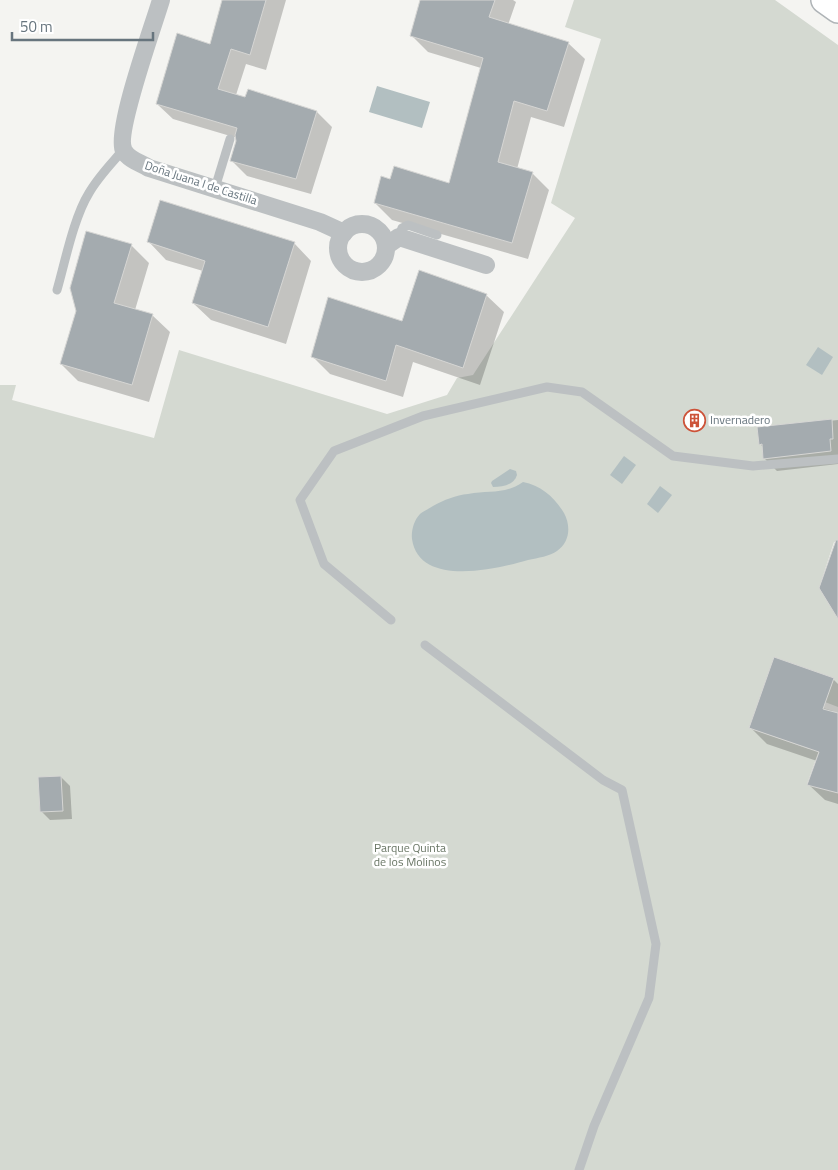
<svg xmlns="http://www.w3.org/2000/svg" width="838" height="1170" viewBox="0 0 838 1170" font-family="'Titillium Web',sans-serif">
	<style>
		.green { fill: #d4d9d1 }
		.water { fill: #b2bfc1 }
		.shadow { fill: #0003 }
		.building { fill: #a4abaf; stroke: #d6d6d4 }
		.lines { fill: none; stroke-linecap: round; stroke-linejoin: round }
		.secondary-casing { stroke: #afb4b7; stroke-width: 28 }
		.lane { stroke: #bcc0c2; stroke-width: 9 }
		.street { stroke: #bcc0c2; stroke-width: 18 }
		.secondary { stroke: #fff; stroke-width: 25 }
		.labels { text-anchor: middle; stroke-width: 5; stroke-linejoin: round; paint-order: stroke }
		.street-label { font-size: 12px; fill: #67757e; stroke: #fff }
		.poi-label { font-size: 12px; fill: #67757e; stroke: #fff; text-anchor: start }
		.park-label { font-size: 12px; fill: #697665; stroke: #fff }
	</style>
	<rect width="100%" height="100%" fill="#f4f4f1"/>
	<path class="green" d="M574,0H775L838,45V541L834,542L819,588L830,606L838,609V707L825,702L749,728L809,749L823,708L833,711L807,784L838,793V1170H0V385H16L12,400L154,438L179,350L387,414L447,395L457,378L473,375L575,218L551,203L601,39L565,27Z"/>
	<g class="water">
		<path d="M377,86L430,102L422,128L369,112Z"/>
		<path d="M818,347L833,357L822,375L806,365Z"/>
		<path d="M624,456L636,465L622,484L610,475Z"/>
		<path d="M510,469L516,471L517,475C514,485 503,487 493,487L491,483L492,481Z"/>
		<path d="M523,482C541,485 555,498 564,513C571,526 570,542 557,551C550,556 538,558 528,560C497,569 419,588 412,539C411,531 414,520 420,514C423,511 429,509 433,506C444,500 456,495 468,494C489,490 504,495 523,482Z"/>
		<path d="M660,486L672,495L658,513L647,504Z"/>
	</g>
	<g class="shadow">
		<path d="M223,0H286L266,70L246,64L236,95L317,112L332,127L311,194L247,176L231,160L237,138L173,119L157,104L211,46Z"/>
		<path d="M422,0H513L516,2L508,25L568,43L585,59L564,127L531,117L517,169L532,173L549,190L528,259L392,220L375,203L391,180L449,184L481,68L428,52L411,35Z"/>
		<path d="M149,242L294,243L311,261L286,344L211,320L193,303L203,271L166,260Z"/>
		<path d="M131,245L149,263L135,310L152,315L170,332L149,402L78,381L61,364L78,311Z"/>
		<path d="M486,295L504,312L480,385L413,362L403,397L330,374L313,357Z"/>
		<path d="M838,420V464L777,471L764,458L763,447L760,444L759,428Z"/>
		<path d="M833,679L838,684V804L825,800L808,784L817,761L767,744L751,728Z"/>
		<path d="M61,777L70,786L72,819L50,820L41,811Z"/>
	</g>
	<g class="building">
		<path d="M222,0H266L250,55L231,49L218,89L245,97L248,89L317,111L296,179L230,161L236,141L235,135L237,128L156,104L177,33L210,44Z"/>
		<path d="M420,0H495L489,17L569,42L547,111L514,101L498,162L533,172L512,243L374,203L381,176L390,179L394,166L449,183L483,58L410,36Z"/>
		<path d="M160,200L295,242L268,327L192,303L205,261L147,242Z"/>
		<path d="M86,231L132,244L114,303L153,314L132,385L60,364L76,311L70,288Z"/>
		<path d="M419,270L487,294L463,368L396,345L386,381L311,357L328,297L402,321Z"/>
		<path d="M832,419L833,439H830L831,451L763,459L762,444L759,445L757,427Z"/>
		<path d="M836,540H838V619L819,588Z"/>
		<path d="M774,657L834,678L823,709L838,713V793L807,785L819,752L749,728Z"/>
		<path d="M61,776L63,811L40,812L38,777Z"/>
	</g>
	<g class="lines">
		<defs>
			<path id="secondary" d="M824,0L838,10"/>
		</defs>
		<use href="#secondary" class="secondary-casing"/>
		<g class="lane">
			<path d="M215,188L230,139"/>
			<path d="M399,237L402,228L408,225L437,235"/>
			<path d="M57,290C65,262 74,217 89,193C98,177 111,164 123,150"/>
			<path d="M391,620L324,564L300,500L334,451L423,416L547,387L582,392L673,456L753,466L838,459"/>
			<path d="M425,645L603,780L622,790L656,944L649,998L594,1126L579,1170"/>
		</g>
		<g class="street">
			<path d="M161,0C154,24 114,134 124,151C129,160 141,163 149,168L320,222L344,233"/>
			<circle cx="362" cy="248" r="24"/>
			<path d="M386,246L399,237L486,265"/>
		</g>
		<use href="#secondary" class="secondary"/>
	</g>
	<defs>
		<symbol id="building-ring" viewBox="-11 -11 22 22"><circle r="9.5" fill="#fff" stroke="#cd5339" stroke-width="1.5"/><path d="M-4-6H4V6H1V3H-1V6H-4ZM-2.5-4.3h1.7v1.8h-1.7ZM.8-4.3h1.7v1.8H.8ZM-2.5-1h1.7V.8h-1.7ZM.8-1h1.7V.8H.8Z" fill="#cd5339"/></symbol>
	</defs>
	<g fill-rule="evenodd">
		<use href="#building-ring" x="682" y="408" width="25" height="25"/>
	</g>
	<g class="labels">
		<g class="street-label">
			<text transform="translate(201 183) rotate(18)" y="4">Doña Juana I de Castilla</text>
		</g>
		<g class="poi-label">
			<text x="710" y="424">Invernadero</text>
		</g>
		<g class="park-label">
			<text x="410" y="852">Parque Quinta<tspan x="410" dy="14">de los Molinos</tspan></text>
		</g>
	</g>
	<path d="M12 32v8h141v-8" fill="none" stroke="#67757e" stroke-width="2.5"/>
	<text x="20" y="32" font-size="15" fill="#67757e" stroke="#ffffff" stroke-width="4" paint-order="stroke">50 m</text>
</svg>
